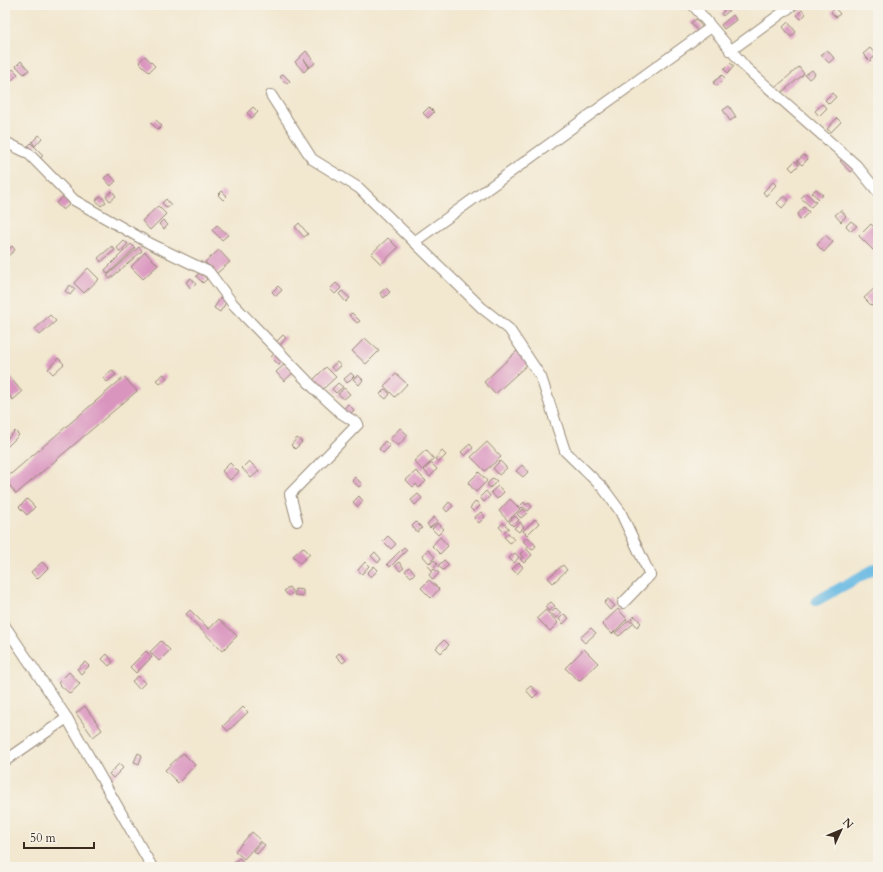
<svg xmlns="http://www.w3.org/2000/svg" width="883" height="872" viewBox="0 0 883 872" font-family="Cardo,serif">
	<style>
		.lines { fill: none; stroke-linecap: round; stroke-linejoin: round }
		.canal { stroke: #68b9e3; stroke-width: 10 }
		.building { fill: #da95bf }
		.minor-casing { stroke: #968876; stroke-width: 12 }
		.minor { stroke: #fff; stroke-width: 10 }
	</style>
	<rect width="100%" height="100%" fill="#f7f3e8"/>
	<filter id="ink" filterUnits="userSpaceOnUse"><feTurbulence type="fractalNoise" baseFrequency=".025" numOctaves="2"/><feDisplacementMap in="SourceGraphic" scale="8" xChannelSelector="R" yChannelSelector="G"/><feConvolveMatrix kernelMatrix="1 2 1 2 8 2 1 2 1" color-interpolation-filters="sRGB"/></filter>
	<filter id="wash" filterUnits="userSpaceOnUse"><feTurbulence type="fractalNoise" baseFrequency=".012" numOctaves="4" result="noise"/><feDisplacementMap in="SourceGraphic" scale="16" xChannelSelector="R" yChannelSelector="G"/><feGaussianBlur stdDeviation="0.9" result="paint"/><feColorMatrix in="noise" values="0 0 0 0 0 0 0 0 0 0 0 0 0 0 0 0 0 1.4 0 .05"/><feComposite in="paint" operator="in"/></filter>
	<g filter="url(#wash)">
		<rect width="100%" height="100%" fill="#f2e7cf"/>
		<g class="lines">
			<path class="canal" d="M816,601L878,567"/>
		</g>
		<g id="blocks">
			<g class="building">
				<path d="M726,5L731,9L723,16L721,14L724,11L722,9Z"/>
				<path d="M835,8L840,14L836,17L831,12Z"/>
				<path d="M802,10L806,14L801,19L797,15Z"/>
				<path d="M733,15L736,20L724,29L721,25Z"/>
				<path d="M696,19L703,28L698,32L691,23Z"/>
				<path d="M788,22L796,32L791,37L783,27Z"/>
				<path d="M870,48L876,55L870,61L863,54Z"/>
				<path d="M827,50L834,58L829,63L821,55Z"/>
				<path d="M306,51L315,63L310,67L304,59L309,67L304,72L295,62Z"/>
				<path d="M145,56L155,66L149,72L139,62Z"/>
				<path d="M21,61L29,70L24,74L16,66Z"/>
				<path d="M730,63L734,66L728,73L724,69Z"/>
				<path d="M799,67L804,74L781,93L776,87Z"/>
				<path d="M13,69L18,74L12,80L7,75Z"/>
				<path d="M812,70L815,74L809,79L805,75Z"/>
				<path d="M283,74L290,81L287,84L280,77Z"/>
				<path d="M722,75L725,78L717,86L713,83Z"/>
				<path d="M832,93L836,97L829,104L825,100Z"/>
				<path d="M822,104L827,108L819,116L815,111Z"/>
				<path d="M729,106L736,117L730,121L723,110Z"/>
				<path d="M253,107L258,112L252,118L247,113Z"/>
				<path d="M429,107L434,112L428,118L423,113Z"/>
				<path d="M837,118L841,122L831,132L827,129Z"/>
				<path d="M155,119L162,126L158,130L151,123Z"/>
				<path d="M39,135L42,138L35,146L32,142Z"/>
				<path d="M31,143L43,155L40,159L28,146Z"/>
				<path d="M804,155L808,159L802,165L797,161Z"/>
				<path d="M844,158L854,168L850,172L840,161Z"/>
				<path d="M795,161L799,165L793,171L789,167Z"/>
				<path d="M109,174L116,181L111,186L104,178Z"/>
				<path d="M773,182L776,185L766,196L763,192Z"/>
				<path d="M816,189L823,195L819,199L812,193Z"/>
				<path d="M112,191L116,196L110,201L106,196Z"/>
				<path d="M222,191L227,196L223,200L218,195Z"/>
				<path d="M806,193L816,202L811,207L801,198Z"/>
				<path d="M101,196L106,202L101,206L96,200Z"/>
				<path d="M784,196L789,200L782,208L777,203Z"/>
				<path d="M63,197L70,204L63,210L56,203Z"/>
				<path d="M166,199L171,205L167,208L162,203Z"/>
				<path d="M158,206L166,214L150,230L142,221Z"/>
				<path d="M804,207L809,212L801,220L797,215Z"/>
				<path d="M841,210L846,216L841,222L835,215Z"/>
				<path d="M163,220L168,225L164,229L159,224Z"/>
				<path d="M851,221L857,226L851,231L846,226Z"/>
				<path d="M299,223L308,234L304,237L295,227Z"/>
				<path d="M871,224L878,231V245L873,250L859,236Z"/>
				<path d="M217,225L228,235L222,240L212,230Z"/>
				<path d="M825,235L833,242L824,252L817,245Z"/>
				<path d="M388,238L398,248L381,264L371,254Z"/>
				<path d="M124,241L128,244L120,252L117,248Z"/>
				<path d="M131,244L135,248L108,274L105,270Z"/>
				<path d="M12,246L15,250L8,256L5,253Z"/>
				<path d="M112,246L115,250L101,262L98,258Z"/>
				<path d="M139,247L142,251L110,279L107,276Z"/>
				<path d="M219,250L230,262L216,274L205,262Z"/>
				<path d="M145,252L158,265L143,279L131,267Z"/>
				<path d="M88,268L99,279L84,293L74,283Z"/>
				<path d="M201,272L207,279L203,283L196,276Z"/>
				<path d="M191,278L196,284L191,289L186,282Z"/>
				<path d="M336,283L341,288L335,294L330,289Z"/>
				<path d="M70,285L75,289L70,295L65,291Z"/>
				<path d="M878,285V308L876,310L864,298Z"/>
				<path d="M278,286L282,290L276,296L272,292Z"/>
				<path d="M386,288L390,292L384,298L380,293Z"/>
				<path d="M342,291L350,298L346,302L339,294Z"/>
				<path d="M221,297L227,301L220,312L214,308Z"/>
				<path d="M352,313L360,321L357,323L349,315Z"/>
				<path d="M50,315L56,321L40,335L35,329Z"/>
				<path d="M283,335L286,338L278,347L275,343Z"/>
				<path d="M365,338L379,351L366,364L352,351Z"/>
				<path d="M519,349L528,364L495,394L484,382Z"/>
				<path d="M275,353L283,361L279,365L271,357Z"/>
				<path d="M58,358L64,364L53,374L48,369Z"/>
				<path d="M337,362L341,366L335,371L331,367Z"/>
				<path d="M285,364L293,373L284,381L276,372Z"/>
				<path d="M326,367L336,377L322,390L313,380Z"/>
				<path d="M112,370L116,375L107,382L103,378Z"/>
				<path d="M351,373L354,376L347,383L344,379Z"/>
				<path d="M164,374L167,378L160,384L156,380Z"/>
				<path d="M396,374L407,384L395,397L384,386Z"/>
				<path d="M358,375L363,380L359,385L353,379Z"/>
				<path d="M9,376L22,392L13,400L5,390V379Z"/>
				<path d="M124,377L137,391L16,494L5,479Z"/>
				<path d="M338,383L343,387L336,393L332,389Z"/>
				<path d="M344,388L350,394L344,399L338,394Z"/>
				<path d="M385,389L390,394L386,399L380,394Z"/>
				<path d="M5,392L12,399L5,405Z"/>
				<path d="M348,404L354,410L348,416L343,410Z"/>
				<path d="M400,428L408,435L398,446L390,439Z"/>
				<path d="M15,431L19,435L5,449V441Z"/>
				<path d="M297,438L302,442L295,449L291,445Z"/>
				<path d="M385,441L390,446L383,453L379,449Z"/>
				<path d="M487,442L501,457L485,471L471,457Z"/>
				<path d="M470,444L473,448L465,456L461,452Z"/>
				<path d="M426,450L434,459L422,470L414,461Z"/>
				<path d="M442,451L446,455L439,462L435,459Z"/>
				<path d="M249,461L259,471L251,478L242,468Z"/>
				<path d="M500,461L507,468L499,475L493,468Z"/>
				<path d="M230,463L239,472L230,480L222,471Z"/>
				<path d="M431,463L437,469L430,477L424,470Z"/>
				<path d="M522,465L528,472L523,477L516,471Z"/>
				<path d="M416,471L426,481L419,488L416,484L413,487L406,480Z"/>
				<path d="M479,472L487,481L476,492L468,483Z"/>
				<path d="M355,477L362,484L359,487L352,481Z"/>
				<path d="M493,478L497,481L490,488L487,484Z"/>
				<path d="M498,486L504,492L497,499L491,492Z"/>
				<path d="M486,491L490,496L484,502L480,497Z"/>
				<path d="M418,494L422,498L415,505L411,500Z"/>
				<path d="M359,496L363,501L358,507L353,502Z"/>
				<path d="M27,499L35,507L27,515L19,507Z"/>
				<path d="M510,499L520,509L508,521L499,511Z"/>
				<path d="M476,501L480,506L474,512L470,508Z"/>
				<path d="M449,502L453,506L447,512L444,508Z"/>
				<path d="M524,502L526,505L529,503L532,507L528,511L523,507L522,508L520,506Z"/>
				<path d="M523,509L527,513L521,518L517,514Z"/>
				<path d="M481,512L485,517L479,523L474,518Z"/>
				<path d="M515,516L519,520L513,526L509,522Z"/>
				<path d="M434,517L438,521L430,528L427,524Z"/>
				<path d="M535,519L539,523L527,535L523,531Z"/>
				<path d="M416,522L422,528L417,532L412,526Z"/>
				<path d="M520,522L524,527L519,532L514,528Z"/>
				<path d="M438,523L444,529L438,535L432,529Z"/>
				<path d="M503,523L509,528L504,532L499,527Z"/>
				<path d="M508,533L514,540L510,543L504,537Z"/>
				<path d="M388,536L396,544L391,549L383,541Z"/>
				<path d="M440,537L448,546L440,554L432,546Z"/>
				<path d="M528,537L536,546L532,550L523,541Z"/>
				<path d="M303,547L310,554L300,563L293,556Z"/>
				<path d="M404,547L407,550L390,567L387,564Z"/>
				<path d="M526,548L532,555L524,563L520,559L523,557L520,554Z"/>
				<path d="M428,550L435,557L429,563L422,555Z"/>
				<path d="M375,552L381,559L378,563L371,556Z"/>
				<path d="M515,553L519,557L514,563L509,558Z"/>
				<path d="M434,560L438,564L432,570L428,566Z"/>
				<path d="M444,560L449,565L443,570L438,566Z"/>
				<path d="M42,562L48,568L37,579L31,572Z"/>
				<path d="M365,562L369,566L362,574L358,570Z"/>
				<path d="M399,562L404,568L400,571L395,565Z"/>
				<path d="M519,563L523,567L517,574L512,569Z"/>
				<path d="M563,565L567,570L553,583L548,578Z"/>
				<path d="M374,566L378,570L371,577L367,573Z"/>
				<path d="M409,567L415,573L411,577L405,571Z"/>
				<path d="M434,569L439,573L433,580L429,575Z"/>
				<path d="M429,580L439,589L431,598L421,588Z"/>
				<path d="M289,587L293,592L289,596L284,591Z"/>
				<path d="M295,589L303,590V596L294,595Z"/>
				<path d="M608,599L615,606L610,610L604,603Z"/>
				<path d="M551,602L555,606L549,611L545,607Z"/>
				<path d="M556,608L561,613L556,618L551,613Z"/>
				<path d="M618,609L627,619L612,634L602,624Z"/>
				<path d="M190,610L209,629L219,619L237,636L222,651L186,614Z"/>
				<path d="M546,610L558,623L550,631L537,618Z"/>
				<path d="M564,614L569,618L563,624L559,619Z"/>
				<path d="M635,616L641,623L637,627L631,619Z"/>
				<path d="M629,620L633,624L619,636L615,633Z"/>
				<path d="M591,628L596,633L585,643L580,638Z"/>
				<path d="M444,640L449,645L441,653L436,648Z"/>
				<path d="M161,641L170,650L159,661L150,652Z"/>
				<path d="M584,649L598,663L579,681L565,668Z"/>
				<path d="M146,651L152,657L136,673L130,667Z"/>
				<path d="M339,653L346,660L343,663L336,656Z"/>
				<path d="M107,654L113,662L109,666L102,659Z"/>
				<path d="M85,662L89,666L81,674L77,669Z"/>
				<path d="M69,672L80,684L70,694L58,683Z"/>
				<path d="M138,676L145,683L139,689L132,681Z"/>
				<path d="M531,686L538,693L533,698L526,690Z"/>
				<path d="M85,706L102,730L93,737L76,713Z"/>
				<path d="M243,707L248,712L228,731L223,726Z"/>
				<path d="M138,753L142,755L139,764L134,762Z"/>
				<path d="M183,753L195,765L178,783L165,770Z"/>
				<path d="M119,764L123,768L113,778L109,774Z"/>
				<path d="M252,832L261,840L244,859L235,851Z"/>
				<path d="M261,842L265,845L257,854L253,851Z"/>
				<path d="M239,858L243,861L237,867L233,863Z"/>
			</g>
		</g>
	</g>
	<g filter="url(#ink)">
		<use href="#blocks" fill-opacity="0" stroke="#968876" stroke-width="1"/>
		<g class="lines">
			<defs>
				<g id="minor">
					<path d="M693,5L746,68L856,165L878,192"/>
					<path d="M730,51L793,5"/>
					<path d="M271,95L312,159L359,188L482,308L509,329L541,377L565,451L603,488L620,511L650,575L623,603"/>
					<path d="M5,142L28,153L74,200L149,243L209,272L233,304L315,389L341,413L358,424L290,494L297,521"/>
					<path d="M414,242L710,28"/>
					<path d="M5,626L67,718L152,867"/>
					<path d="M5,761L67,718"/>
				</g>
			</defs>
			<use href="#minor" class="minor-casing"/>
			<use href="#minor" class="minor"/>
		</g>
	</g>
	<rect width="883" height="872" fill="none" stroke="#f7f3e8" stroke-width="20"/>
	<g transform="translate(841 830) rotate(46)" stroke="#f7f3e8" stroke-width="3" paint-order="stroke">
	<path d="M0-3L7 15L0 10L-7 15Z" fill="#3b2a1e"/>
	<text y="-6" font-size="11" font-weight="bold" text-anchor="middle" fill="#3b2a1e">N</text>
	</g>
	<path d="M24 842v6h70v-6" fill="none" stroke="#3b2a1e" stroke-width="2"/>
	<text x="30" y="842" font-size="12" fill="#3b2a1e" stroke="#f7f3e8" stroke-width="3" paint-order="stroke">50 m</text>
</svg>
